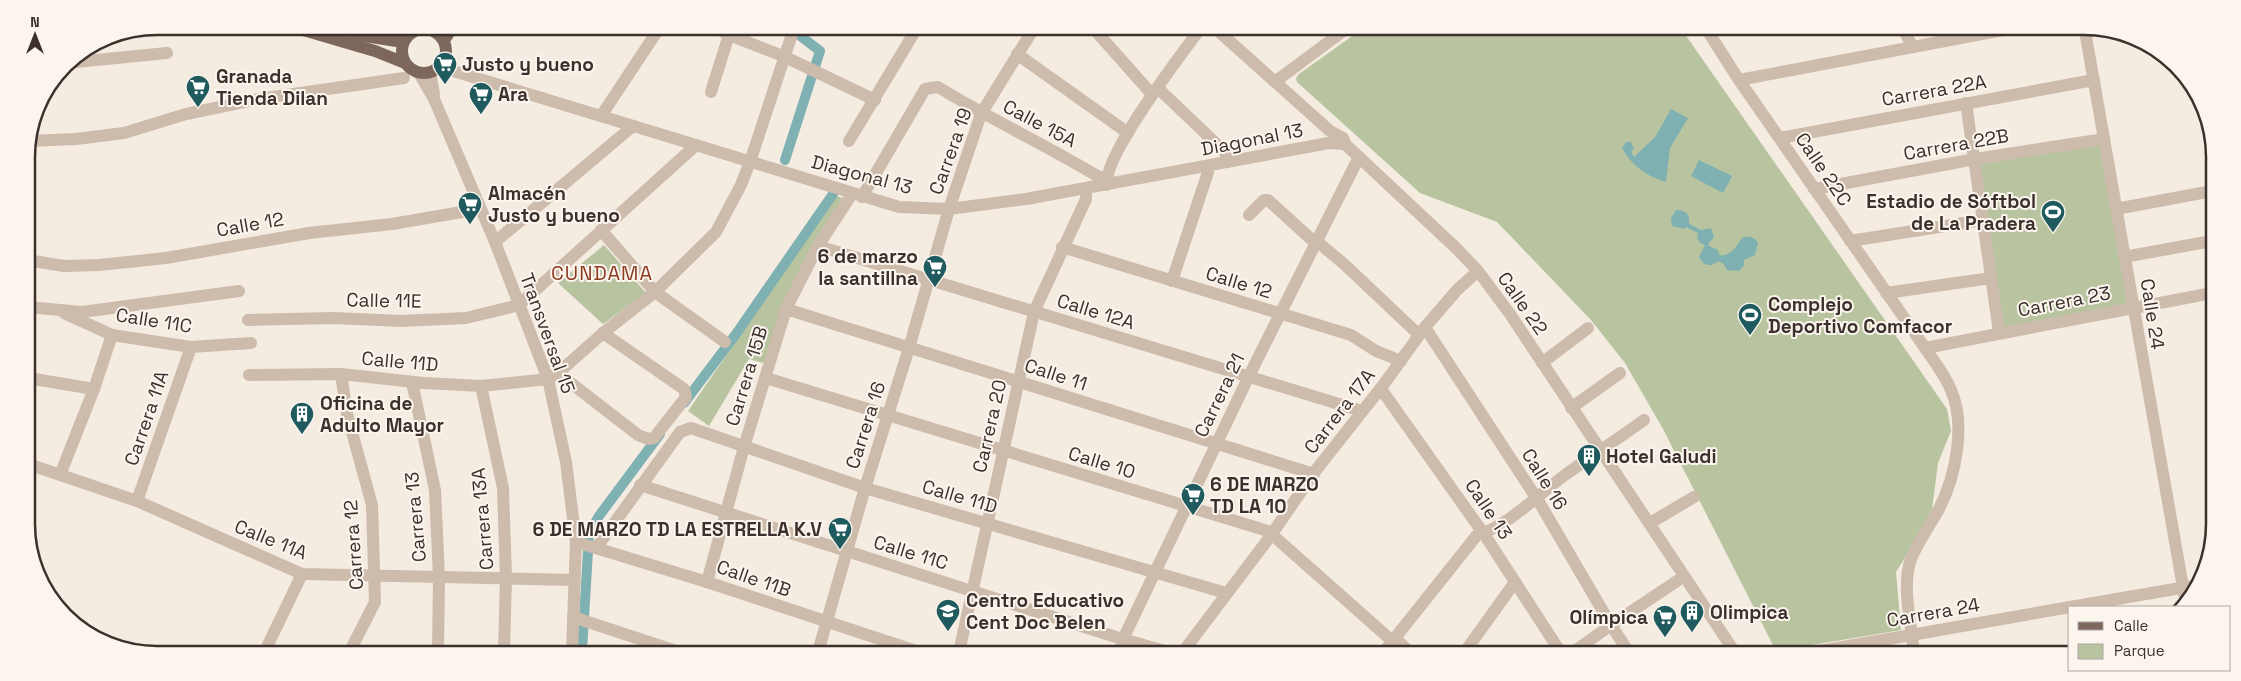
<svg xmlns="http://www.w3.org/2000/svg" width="2241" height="681" viewBox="0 0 2241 681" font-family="'Space Grotesk',sans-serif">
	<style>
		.green { fill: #b8c4a0 }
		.water { fill: #7fb0b2 }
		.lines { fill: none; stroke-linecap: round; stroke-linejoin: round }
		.canal { stroke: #7fb0b2; stroke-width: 10 }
		.minor { stroke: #cdbbac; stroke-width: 12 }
		.major { stroke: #7d675c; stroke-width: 12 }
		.labels { text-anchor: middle; stroke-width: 4; stroke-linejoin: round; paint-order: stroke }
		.poi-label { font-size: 19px; font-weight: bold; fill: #3b302b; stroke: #fbf5ee; text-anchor: start }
		.street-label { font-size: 19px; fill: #3b302b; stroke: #fbf5ee }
		.neighbourhood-label { font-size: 20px; letter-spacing: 1px; fill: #8c3b22; stroke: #fbf5ee }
		.rim { fill: none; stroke: #3b302b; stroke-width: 2.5 }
	</style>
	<rect width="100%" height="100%" fill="#f4ebe1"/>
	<g class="green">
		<path d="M1362,29L1682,30L1947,409L1951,431L1938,463L1931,517L1896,572L1901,630L1776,651L1663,429L1625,363L1591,320L1497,222L1420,193L1297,82L1296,78L1299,74Z"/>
		<path d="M2104,139L2133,307L1999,332L1975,159Z"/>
		<path d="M836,196L842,198L763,363L749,359L709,426L688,411Z"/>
		<path d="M604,245L646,293L603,324L558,283Z"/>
	</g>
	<g class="water">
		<path d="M1671,109L1688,118L1670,148L1666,182C1646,176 1632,166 1622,148L1626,142H1631L1634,149L1631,151L1634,157L1655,137Z"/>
		<path d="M1699,160L1732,176L1723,193L1691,176Z"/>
		<path d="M1676,210C1686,210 1690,214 1689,224L1701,230L1711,228L1714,237L1709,243V246L1718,250L1719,255C1730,258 1737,245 1743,237C1750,236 1754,237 1758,243L1755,255L1744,260V265L1739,271L1727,270L1724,264L1718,261C1711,268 1704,266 1699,257L1705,245L1700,243L1697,237L1698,233L1686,227L1684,229L1672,226L1671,218Z"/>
	</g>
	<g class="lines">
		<g class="canal">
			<path d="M785,160L820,51L790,28"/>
			<path d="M684,403L736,334L833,194"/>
			<path d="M582,651L589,534L599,516L660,434"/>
		</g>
		<g class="minor">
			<path d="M716,28L729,35L783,56L875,100"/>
			<path d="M1093,28L1149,91H1161L1225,152L1228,162"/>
			<path d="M1216,29L1330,131L1343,138L1345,144L1456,248L1478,271L1510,314L1736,654"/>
			<path d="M1707,30L1739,80L1925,348C1934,361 1945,375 1951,390C1966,424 1956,476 1939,509C1930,525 1918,542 1911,559C1901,585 1912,627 1914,654"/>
			<path d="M1904,30L1912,46"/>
			<path d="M2085,31L2186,604"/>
			<path d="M1017,54L1128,133"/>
			<path d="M66,63L167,53"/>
			<path d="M440,67L899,207L949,209L1026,199L1329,143L1345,144"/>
			<path d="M430,72L434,94"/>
			<path d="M419,73L434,99L495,242L548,379L566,462L576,542L572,651"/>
			<path d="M1739,80L2003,30"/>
			<path d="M1276,81L1346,29"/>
			<path d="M711,92L729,35"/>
			<path d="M1966,103L1999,332"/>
			<path d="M601,116L660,27"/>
			<path d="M1780,138L2094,80"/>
			<path d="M28,141L76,139L124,133L186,114L259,99L404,78"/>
			<path d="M849,141L917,28"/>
			<path d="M1107,185C1103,156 1180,56 1200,29"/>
			<path d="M1814,189L1975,159L2104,139"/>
			<path d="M862,197L925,89L938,87C990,119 1046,145 1099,177H1106"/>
			<path d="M2116,209L2212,191"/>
			<path d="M1249,215L1264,200H1268L1311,239L1319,243L1344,264L1416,332H1428L1539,502L1611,625L1630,654"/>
			<path d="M601,230L655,292L725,342"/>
			<path d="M1850,241L1983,220"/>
			<path d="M495,242L633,126"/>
			<path d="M818,246L1362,411"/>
			<path d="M1062,247L1351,335L1376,351L1401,361"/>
			<path d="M2124,257L2212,241"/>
			<path d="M27,260L64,266L99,265L166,258L309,233L392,224L479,209"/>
			<path d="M1172,281L1208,172L1207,166"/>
			<path d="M1886,293L1991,278"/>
			<path d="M27,307L82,312L239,291"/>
			<path d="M786,309L1314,474"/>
			<path d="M64,313L112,335L191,347L251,343"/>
			<path d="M248,320L333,318L402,321L466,318L519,305L695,146"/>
			<path d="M1925,348L2212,293"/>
			<path d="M1542,363L1588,328"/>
			<path d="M558,373L638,435L648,439L654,438L686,397L684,389L603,333"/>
			<path d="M341,374L347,414L372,505L375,602L350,651"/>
			<path d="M249,375L341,374L423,383L481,386L548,379L558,373L603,333L655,292L716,232L741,185L750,162L794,28"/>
			<path d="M28,378L94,389"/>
			<path d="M766,378L1268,531L1390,639L1399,642L1411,653"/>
			<path d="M412,382L435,490L439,577L438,651"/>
			<path d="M481,386L503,488L506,577L504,651"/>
			<path d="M1381,389L1486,537L1561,653"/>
			<path d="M1571,408L1620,373"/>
			<path d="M28,464L137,501L302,574L574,580"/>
			<path d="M60,475L94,389L112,335"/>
			<path d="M640,485L1119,638L1172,653"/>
			<path d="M137,501L191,347"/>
			<path d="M1650,523L1694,497"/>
			<path d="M576,542L707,582L919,652"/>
			<path d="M597,547L680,432L691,428L865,488L1226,593"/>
			<path d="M707,582L744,447L786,309L818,246L852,194"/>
			<path d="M2070,607L2198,585"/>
			<path d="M573,617L679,652"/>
			<path d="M265,651L302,574"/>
			<path d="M818,652L865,488L909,348L949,209L981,114L1034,28"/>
			<path d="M959,652L1034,312L1086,199V189"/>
			<path d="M1119,652L1125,635L1248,378L1359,157"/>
			<path d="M1182,653L1269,538L1316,470L1384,384L1425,327L1457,290L1478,271"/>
			<path d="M1383,653L1477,535C1507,527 1540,493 1565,475C1591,456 1618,439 1644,420"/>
			<path d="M1464,653L1515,582"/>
			<path d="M1572,653L1611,625L1683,577"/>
			<path d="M1803,654L2070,607"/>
		</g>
		<g class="major">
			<path d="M293,27L375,51L405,63"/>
			<path d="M334,27L365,36L403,42"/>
			<circle cx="424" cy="51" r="22"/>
			<path d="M444,40L453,27"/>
		</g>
	</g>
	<defs>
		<symbol id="supermarket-pin" viewBox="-11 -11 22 30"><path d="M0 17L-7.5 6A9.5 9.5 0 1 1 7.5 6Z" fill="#1f5a5e" stroke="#fbf5ee"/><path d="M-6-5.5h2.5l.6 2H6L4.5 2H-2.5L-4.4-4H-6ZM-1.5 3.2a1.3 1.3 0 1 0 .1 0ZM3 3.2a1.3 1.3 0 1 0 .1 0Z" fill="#fff"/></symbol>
		<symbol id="stadium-pin" viewBox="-11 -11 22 30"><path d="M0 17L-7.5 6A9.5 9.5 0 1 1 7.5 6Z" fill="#1f5a5e" stroke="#fbf5ee"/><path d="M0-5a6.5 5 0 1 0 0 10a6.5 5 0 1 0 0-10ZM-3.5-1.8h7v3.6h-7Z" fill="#fff"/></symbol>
		<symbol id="building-pin" viewBox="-11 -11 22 30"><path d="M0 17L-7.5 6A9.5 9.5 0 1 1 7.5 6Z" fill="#1f5a5e" stroke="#fbf5ee"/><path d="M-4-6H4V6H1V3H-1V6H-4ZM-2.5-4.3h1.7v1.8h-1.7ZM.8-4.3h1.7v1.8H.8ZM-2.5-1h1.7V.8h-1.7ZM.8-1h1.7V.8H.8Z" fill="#fff"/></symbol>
		<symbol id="school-pin" viewBox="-11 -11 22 30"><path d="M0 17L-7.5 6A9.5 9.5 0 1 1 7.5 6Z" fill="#1f5a5e" stroke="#fbf5ee"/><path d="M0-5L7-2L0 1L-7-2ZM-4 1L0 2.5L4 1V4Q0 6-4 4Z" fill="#fff"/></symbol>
	</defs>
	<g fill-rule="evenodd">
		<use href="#supermarket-pin" x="431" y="50" width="28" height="38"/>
		<use href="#supermarket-pin" x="184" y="73" width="28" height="38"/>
		<use href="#supermarket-pin" x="467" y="80" width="28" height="38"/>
		<use href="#supermarket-pin" x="456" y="190" width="28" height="38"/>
		<use href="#stadium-pin" x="2039" y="198" width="28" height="38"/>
		<use href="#supermarket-pin" x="921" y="253" width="28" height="38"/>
		<use href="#stadium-pin" x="1736" y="301" width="28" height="38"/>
		<use href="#building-pin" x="288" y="400" width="28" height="38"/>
		<use href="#building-pin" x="1575" y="442" width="28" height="38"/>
		<use href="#supermarket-pin" x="1179" y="481" width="28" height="38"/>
		<use href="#supermarket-pin" x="826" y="515" width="28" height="38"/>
		<use href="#school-pin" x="934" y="597" width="28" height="38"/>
		<use href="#building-pin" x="1678" y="598" width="28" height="38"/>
		<use href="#supermarket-pin" x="1651" y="603" width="28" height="38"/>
	</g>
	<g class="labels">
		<g class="poi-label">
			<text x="462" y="71">Justo y bueno</text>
			<text x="216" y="83">Granada<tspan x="216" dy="22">Tienda Dilan</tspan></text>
			<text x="498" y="101">Ara</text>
			<text x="488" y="200">Almacén<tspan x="488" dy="22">Justo y bueno</tspan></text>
			<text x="2036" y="208" text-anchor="end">Estadio de Sóftbol<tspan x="2036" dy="22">de La Pradera</tspan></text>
			<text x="918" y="263" text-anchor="end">6 de marzo<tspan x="918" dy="22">la santillna</tspan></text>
			<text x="1768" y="311">Complejo<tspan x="1768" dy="22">Deportivo Comfacor</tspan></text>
			<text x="320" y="410">Oficina de<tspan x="320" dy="22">Adulto Mayor</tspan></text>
			<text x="1606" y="463">Hotel Galudi</text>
			<text x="1210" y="491">6 DE MARZO<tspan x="1210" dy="22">TD LA 10</tspan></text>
			<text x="822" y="536" text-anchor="end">6 DE MARZO TD LA ESTRELLA K.V</text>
			<text x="966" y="607">Centro Educativo<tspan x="966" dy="22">Cent Doc Belen</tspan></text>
			<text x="1710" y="619">Olimpica</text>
			<text x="1648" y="624" text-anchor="end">Olímpica</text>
		</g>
		<g class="street-label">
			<text transform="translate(1934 90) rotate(-10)" y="7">Carrera 22A</text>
			<text transform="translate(1040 123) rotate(28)" y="7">Calle 15A</text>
			<text transform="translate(1252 139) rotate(-11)" y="7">Diagonal 13</text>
			<text transform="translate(1956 144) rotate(-10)" y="7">Carrera 22B</text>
			<text transform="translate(950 151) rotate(-70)" y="7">Carrera 19</text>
			<text transform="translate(1824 169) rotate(56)" y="7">Calle 22C</text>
			<text transform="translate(862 174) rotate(15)" y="7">Diagonal 13</text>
			<text transform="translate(250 224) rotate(-10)" y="7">Calle 12</text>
			<text transform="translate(1239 282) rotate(17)" y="7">Calle 12</text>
			<text transform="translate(384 300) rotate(1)" y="7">Calle 11E</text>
			<text transform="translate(2064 301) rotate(-11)" y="7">Carrera 23</text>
			<text transform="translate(1523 303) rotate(55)" y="7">Calle 22</text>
			<text transform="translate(1096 311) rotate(17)" y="7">Calle 12A</text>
			<text transform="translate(2153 314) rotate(81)" y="7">Calle 24</text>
			<text transform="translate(154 320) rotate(9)" y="7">Calle 11C</text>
			<text transform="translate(548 333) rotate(70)" y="7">Transversal 15</text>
			<text transform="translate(400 361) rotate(5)" y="7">Calle 11D</text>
			<text transform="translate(1056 374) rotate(18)" y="7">Calle 11</text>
			<text transform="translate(746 376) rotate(-73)" y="7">Carrera 15B</text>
			<text transform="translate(1219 395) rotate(-64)" y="7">Carrera 21</text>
			<text transform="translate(1339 411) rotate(-52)" y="7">Carrera 17A</text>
			<text transform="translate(146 418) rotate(-71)" y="7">Carrera 11A</text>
			<text transform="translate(865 425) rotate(-72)" y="7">Carrera 16</text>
			<text transform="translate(989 426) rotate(-77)" y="7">Carrera 20</text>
			<text transform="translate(1102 462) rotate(17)" y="7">Calle 10</text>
			<text transform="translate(1545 479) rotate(58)" y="7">Calle 16</text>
			<text transform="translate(960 496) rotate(16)" y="7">Calle 11D</text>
			<text transform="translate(1489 509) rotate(56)" y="7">Calle 13</text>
			<text transform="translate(415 517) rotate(-95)" y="7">Carrera 13</text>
			<text transform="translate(482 519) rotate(-95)" y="7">Carrera 13A</text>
			<text transform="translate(271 539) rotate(22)" y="7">Calle 11A</text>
			<text transform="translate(353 545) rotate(-94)" y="7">Carrera 12</text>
			<text transform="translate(911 552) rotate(17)" y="7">Calle 11C</text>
			<text transform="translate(754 578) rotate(19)" y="7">Calle 11B</text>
			<text transform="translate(1933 612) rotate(-10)" y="7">Carrera 24</text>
		</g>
		<g class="neighbourhood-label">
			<text x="602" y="280">CUNDAMA</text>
		</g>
	</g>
	<path d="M0 0H2241V681H0ZM157 35H2084A122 122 0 0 1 2206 157V524A122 122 0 0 1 2084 646H157A122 122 0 0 1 35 524V157A122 122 0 0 1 157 35Z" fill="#fbf5ee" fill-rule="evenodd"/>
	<path class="rim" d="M157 35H2084A122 122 0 0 1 2206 157V524A122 122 0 0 1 2084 646H157A122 122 0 0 1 35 524V157A122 122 0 0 1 157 35Z"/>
	<rect x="2068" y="606" width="162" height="65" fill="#fbf5ee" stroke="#aea6a0"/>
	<rect x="2078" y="622" width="25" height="8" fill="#7d675c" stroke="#aea6a0"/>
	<text x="2114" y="631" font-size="15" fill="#3b302b">Calle</text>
	<rect x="2078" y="644" width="25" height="15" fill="#b8c4a0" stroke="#aea6a0"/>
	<text x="2114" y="656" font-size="15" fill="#3b302b">Parque</text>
	<g transform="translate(35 35)" stroke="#fbf5ee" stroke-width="4" paint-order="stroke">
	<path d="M0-4L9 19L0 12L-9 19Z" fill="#3b302b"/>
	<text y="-8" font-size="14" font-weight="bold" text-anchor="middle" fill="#3b302b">N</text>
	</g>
</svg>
